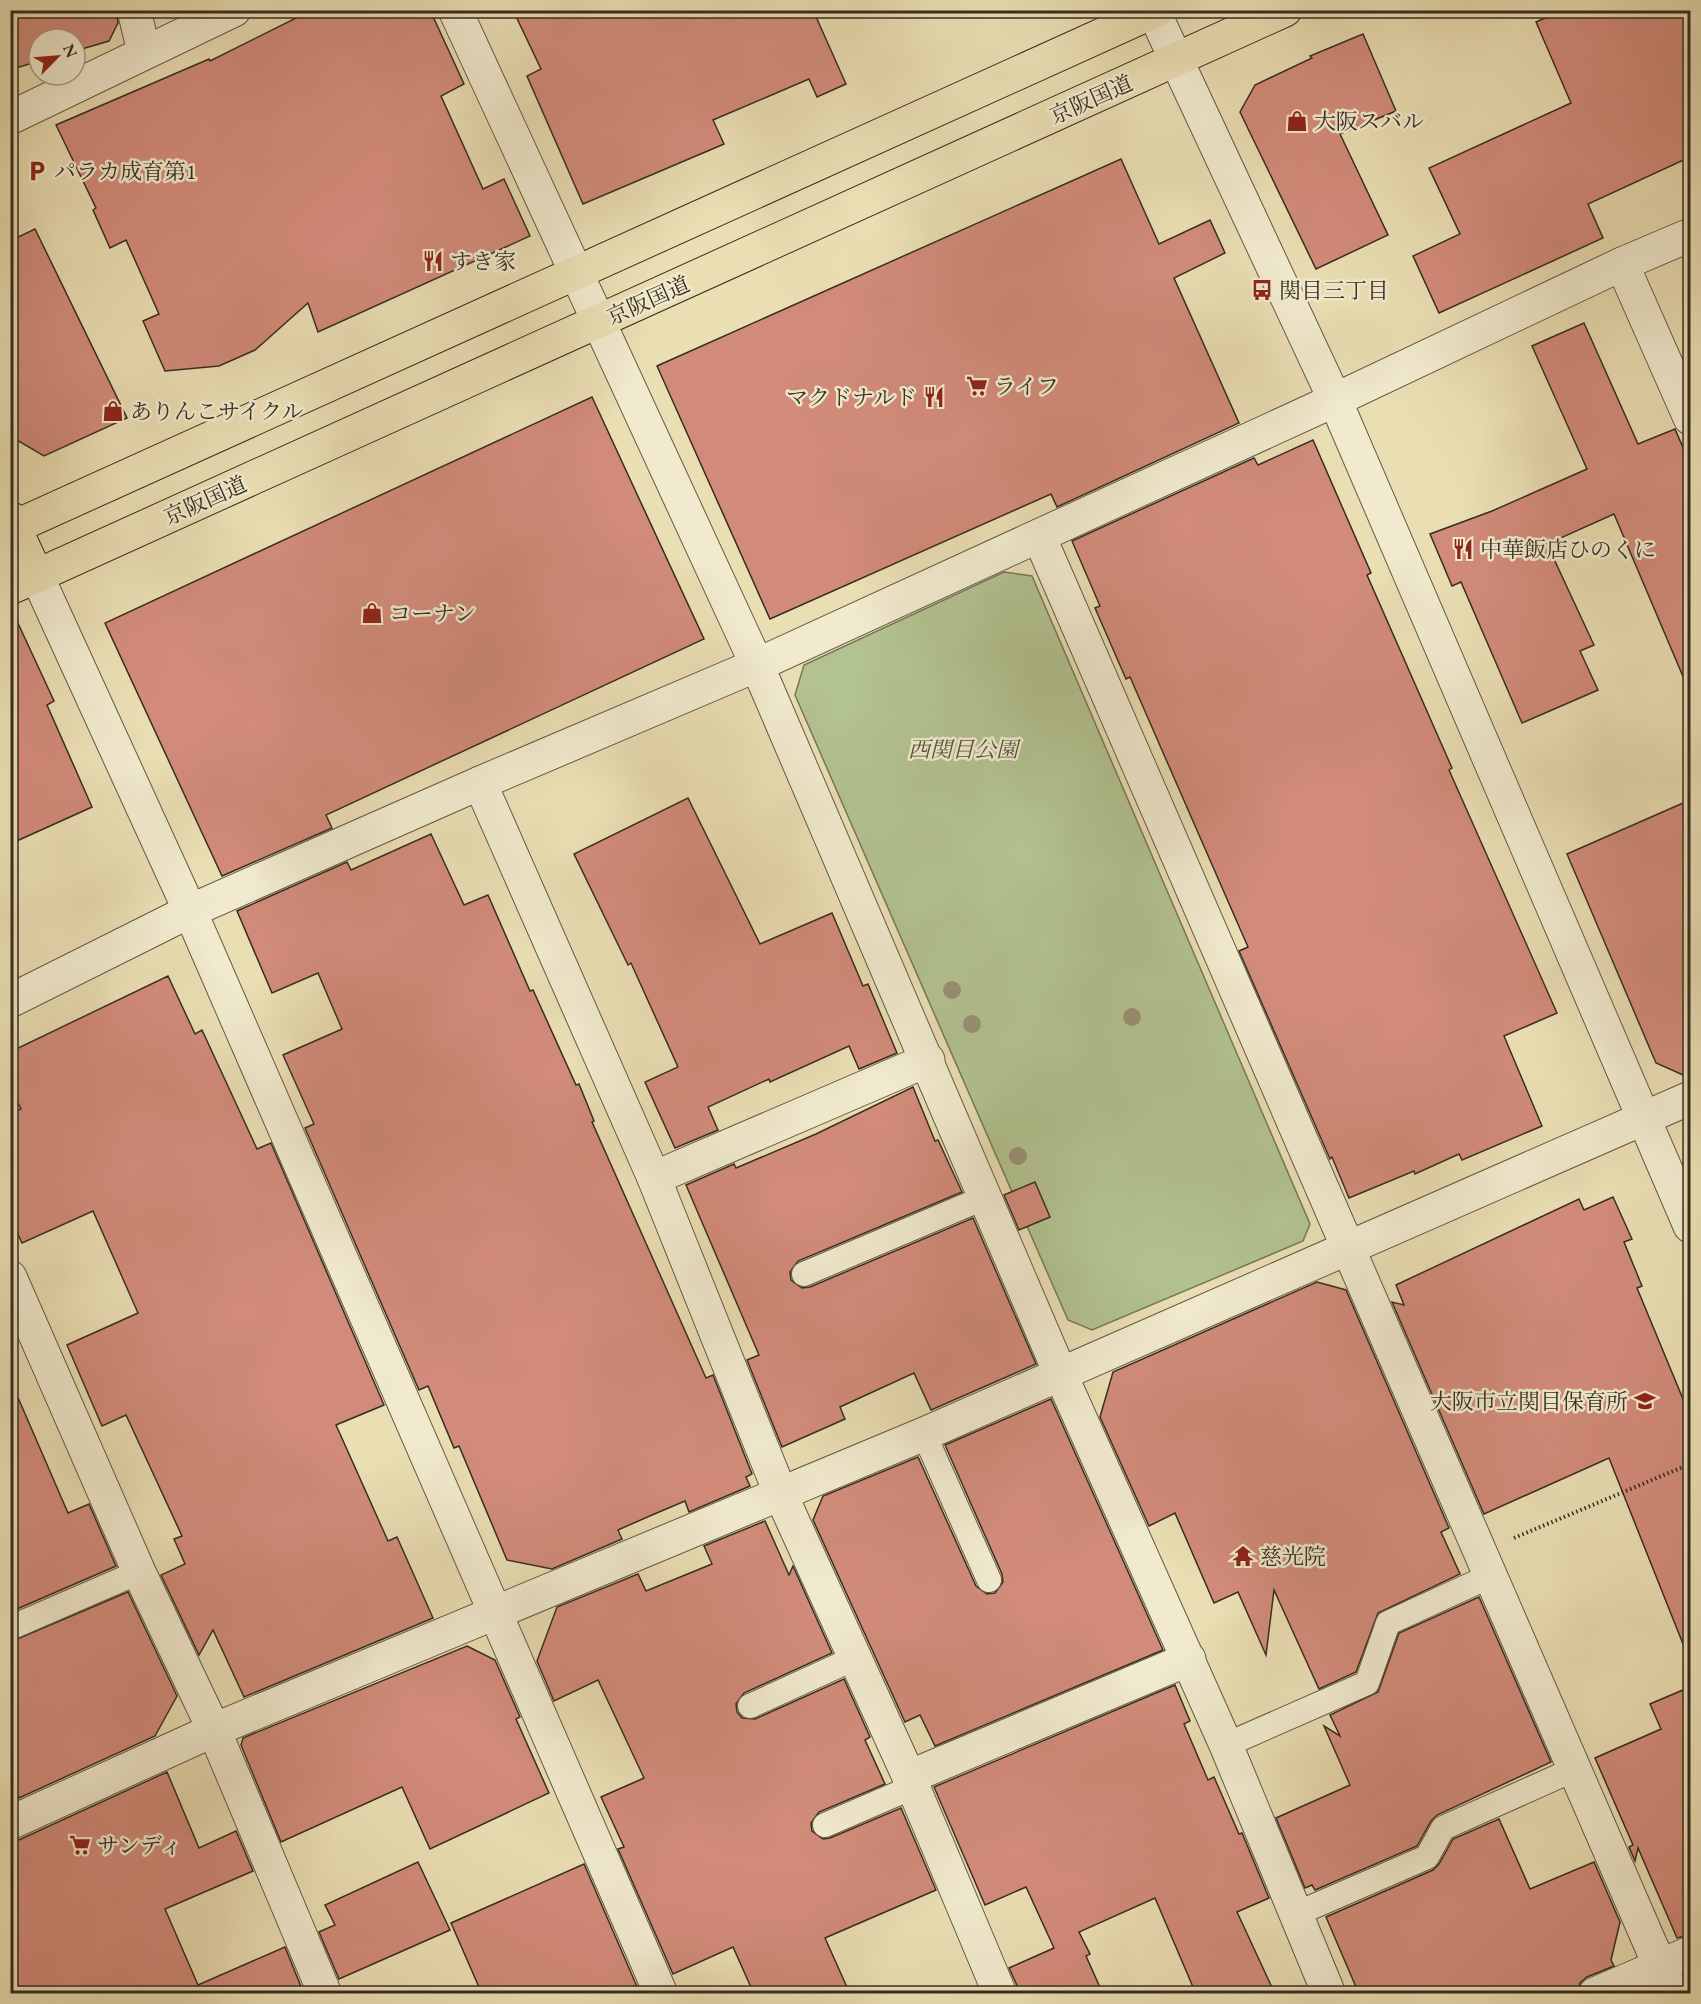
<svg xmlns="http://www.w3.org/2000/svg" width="1701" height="2004" viewBox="0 0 1701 2004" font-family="'EB Garamond','Noto Serif JP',serif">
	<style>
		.green { fill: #b2c290; stroke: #747859; stroke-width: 1.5 }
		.building { fill: #d28b7a; stroke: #362d22; stroke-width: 1.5 }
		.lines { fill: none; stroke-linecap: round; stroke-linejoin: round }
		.service-casing { stroke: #635946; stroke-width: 26 }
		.minor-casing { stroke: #635946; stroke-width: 35 }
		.primary-casing { stroke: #362d22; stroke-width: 35 }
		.trunk-casing { stroke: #362d22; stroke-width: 35 }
		.path { stroke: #362d22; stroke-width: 4; stroke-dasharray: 1.5 3; stroke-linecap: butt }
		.service { stroke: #f1eace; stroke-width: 24 }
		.minor { stroke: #f1eace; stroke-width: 33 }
		.primary { stroke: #eadeb3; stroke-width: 33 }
		.trunk { stroke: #eadeb3; stroke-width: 33 }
		.tree { fill: #989173 }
		.labels { text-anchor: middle; stroke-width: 5; stroke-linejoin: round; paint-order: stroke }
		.street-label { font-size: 22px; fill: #362d22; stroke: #f1eace }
		.poi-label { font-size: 22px; fill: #362d22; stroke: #f1eace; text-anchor: start }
		.park-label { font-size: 22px; font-style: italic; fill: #55523e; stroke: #f1eace }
	</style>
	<rect width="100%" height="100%" fill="#eadeb3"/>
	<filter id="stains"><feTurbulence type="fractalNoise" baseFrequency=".00333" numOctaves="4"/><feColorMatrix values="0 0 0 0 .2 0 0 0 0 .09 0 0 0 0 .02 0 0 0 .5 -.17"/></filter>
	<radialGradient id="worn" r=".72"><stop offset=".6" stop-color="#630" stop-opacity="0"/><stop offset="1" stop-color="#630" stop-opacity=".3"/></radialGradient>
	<path class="green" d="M1004,572L1032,576L1310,1224L1303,1241L1092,1330L1068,1320L795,695L804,665Z"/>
	<g class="building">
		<path d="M10,10H51L53,18L83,10H116L118,23L109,41L75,51V39H39V61L10,70Z"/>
		<path d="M312,10H430L464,84L441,96L483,189L504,179L530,236L318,332L308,303L255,350L219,366L165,371L143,321L159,314L126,240L110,248L93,210L96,208L56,125L209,59L210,61Z"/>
		<path d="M513,10H813L846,84L817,97L809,79L713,120L724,144L583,204L527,76L541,69Z"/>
		<path d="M1563,10H1690V157L1588,204L1603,238L1439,313L1413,256L1460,234L1429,168L1571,103L1536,22Z"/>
		<path d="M1363,34L1396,111L1340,134L1388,235L1316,269L1240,112L1255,85L1312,58L1310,56Z"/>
		<path d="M1121,159L1159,244L1210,220L1225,253L1174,278L1239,423L1057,507L1051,494L770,619L657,366Z"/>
		<path d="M35,229L127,418L44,456L15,439L10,429V241Z"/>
		<path d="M1584,323L1638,444L1675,429L1690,464V693L1614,514L1547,544L1594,645L1580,651L1598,690L1522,723L1461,582L1452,586L1430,534L1492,511L1587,469L1532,346Z"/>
		<path d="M592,397L704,639L326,815L332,828L222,876L105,623Z"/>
		<path d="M1313,440L1371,573L1367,575L1452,768L1449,770L1557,1013L1504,1036L1542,1126L1462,1160L1459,1154L1415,1174L1414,1171L1349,1198L1332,1157L1330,1159L1239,951L1248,947L1130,677L1126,679L1095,608L1100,606L1072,541L1254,458L1258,465Z"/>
		<path d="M10,606L54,701L47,705L92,807L10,844Z"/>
		<path d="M688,798L760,944L832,913L863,986L868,984L897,1053L859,1069L849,1046L770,1082L769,1079L708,1107L718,1130L675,1148L645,1082L678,1067L631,963L628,965L574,854Z"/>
		<path d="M1690,800V1078L1656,1063L1567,854Z"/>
		<path d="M431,834L464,905L488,895L530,991L533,990L576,1085L579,1084L594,1121L592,1122L706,1378L713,1375L752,1474L746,1477L750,1486L689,1512L685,1501L652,1515L618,1530L622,1539L552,1569L507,1560L459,1446L454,1448L428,1386L419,1390L305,1128L314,1124L283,1055L342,1029L318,973L272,993L237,911L347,862L351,870Z"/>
		<path d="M168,976L195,1034L202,1030L257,1149L271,1143L384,1405L336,1425L388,1541L397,1537L433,1618L244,1697L213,1630L199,1655L161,1575L185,1564L174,1539L182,1536L126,1415L102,1426L67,1345L138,1313L93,1211L22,1243L10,1217V1114L21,1109L10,1087V1052Z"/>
		<path d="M913,1087L935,1141L938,1140L962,1192L798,1261L790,1272L791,1280L802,1288L810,1287L973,1218L1036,1364L931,1410L914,1373L840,1407L845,1419L782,1447L747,1360L759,1355L686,1185L734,1164L736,1168L816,1134Z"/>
		<path d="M1035,1182L1050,1217L1019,1230L1004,1195Z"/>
		<path d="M1613,1197L1632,1239L1624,1242L1642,1286L1637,1288L1690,1416L1689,1659L1609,1458L1484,1514L1392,1302L1404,1305L1396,1285L1579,1199L1584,1210Z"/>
		<path d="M1317,1282L1346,1290L1449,1528L1441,1532L1460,1574L1378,1613L1356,1672L1319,1689L1274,1590L1266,1655L1238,1592L1214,1603L1175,1513L1149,1526L1100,1417L1113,1372Z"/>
		<path d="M10,1379L68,1513L89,1504L116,1566L10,1612Z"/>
		<path d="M1051,1399L1163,1650L935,1746L920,1715L905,1722L813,1520L823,1496L918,1457L976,1586L987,1594L995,1593L1003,1582L1002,1574L945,1445Z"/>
		<path d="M765,1521L789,1575L793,1566L832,1653L744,1693L736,1704L737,1712L742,1718L755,1719L844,1679L870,1737L865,1740L885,1784L819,1812L811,1823L812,1831L823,1839L830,1838L901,1808L936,1890L825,1938L850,1994H754L733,1947L673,1974L618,1849L624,1847L601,1797L644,1778L598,1680L554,1701L537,1661L557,1607L638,1574L646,1591L712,1564L704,1546Z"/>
		<path d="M128,1592L177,1696L155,1736L19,1798L10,1779V1642Z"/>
		<path d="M1479,1597L1551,1762L1437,1815L1431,1821L1417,1846L1315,1890L1312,1885L1305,1888L1276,1818L1350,1785L1324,1726L1340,1736L1330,1715L1378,1692L1399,1633Z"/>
		<path d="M467,1646L495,1660L520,1717L516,1719L549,1793L430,1849L402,1787L281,1842L241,1745L243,1738Z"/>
		<path d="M1175,1685L1190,1721L1184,1724L1208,1780L1214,1777L1239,1834L1242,1833L1269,1898L1237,1912L1275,1994H1196L1155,1898L1079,1932L1090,1954L1086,1956L1103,1994H1021L1009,1968L1054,1948L1026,1887L985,1905L934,1787Z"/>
		<path d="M1690,1687V1935L1677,1938L1638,1848L1635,1861L1629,1847L1633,1845L1595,1758L1661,1729L1650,1704Z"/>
		<path d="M167,1772L199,1848L236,1831L253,1871L165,1909L198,1985L285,1947L304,1994H10V1844Z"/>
		<path d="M1499,1819L1530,1889L1594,1862L1620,1922L1611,1960L1614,1966L1587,1977L1580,1983L1577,1994H1359L1326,1917L1433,1870L1439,1864L1453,1839Z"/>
		<path d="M418,1862L450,1930L339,1979L319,1932L335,1925L325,1905Z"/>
		<path d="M584,1864L638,1989L627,1994H482L451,1923Z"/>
	</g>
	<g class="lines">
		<defs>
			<g id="service">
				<path d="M804,1274L986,1197"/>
				<path d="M924,1434L989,1580"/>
				<path d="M10,1628L139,1572"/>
				<path d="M750,1706L855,1658"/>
				<path d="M1226,1745L1367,1683L1388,1623L1490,1576"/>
				<path d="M825,1825L913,1787"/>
				<path d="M1296,1914L1427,1857L1443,1828L1575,1769"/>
			</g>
			<g id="minor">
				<path d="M134,10L144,52"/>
				<path d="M455,10L757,665L1060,1373L1226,1745L1329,1994"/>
				<path d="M1153,10L1335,400L1690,1226"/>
				<path d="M10,118L234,10"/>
				<path d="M1622,264L1690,418"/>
				<path d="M1039,536L1672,1994"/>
				<path d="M37,576L190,911L661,1994"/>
				<path d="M480,783L654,1178L781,1495L909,1777L1000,1994"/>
				<path d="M10,1001L190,911L480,783L757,665L1335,400L1622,264L1690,235"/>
				<path d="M654,1178L928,1060"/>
				<path d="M10,1277L139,1572L214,1730L325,1994"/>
				<path d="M909,1777L1189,1659"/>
				<path d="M10,1823L214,1730L924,1434L1690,1098"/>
				<path d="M1595,1994L1690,1953"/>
			</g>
			<path id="primary" d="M10,518L37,576"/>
			<g id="trunk">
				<path d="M10,529L1157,10"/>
				<path d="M10,588L1285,10"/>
			</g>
		</defs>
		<use href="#service" class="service-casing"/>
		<use href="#minor" class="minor-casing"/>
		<use href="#primary" class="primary-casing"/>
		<use href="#trunk" class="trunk-casing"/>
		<path class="path" d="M1514,1538L1690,1464"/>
		<use href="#service" class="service"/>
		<use href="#minor" class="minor"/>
		<use href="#primary" class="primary"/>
		<use href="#trunk" class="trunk"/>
	</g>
	<g class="tree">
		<circle cx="952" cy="990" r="9"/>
		<circle cx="1132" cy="1017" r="9"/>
		<circle cx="972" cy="1024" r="9"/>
		<circle cx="1018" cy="1156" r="9"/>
	</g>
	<defs>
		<symbol id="shop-bare" viewBox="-9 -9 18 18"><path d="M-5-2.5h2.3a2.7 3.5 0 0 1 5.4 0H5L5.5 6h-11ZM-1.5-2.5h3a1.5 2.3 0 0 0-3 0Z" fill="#8f2418" stroke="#f1eace" stroke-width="2.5" paint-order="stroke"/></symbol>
		<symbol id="parking-bare" viewBox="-9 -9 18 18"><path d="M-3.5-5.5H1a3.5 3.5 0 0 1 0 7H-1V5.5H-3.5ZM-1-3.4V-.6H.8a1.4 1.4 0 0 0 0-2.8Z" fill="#8f2418" stroke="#f1eace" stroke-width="2.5" paint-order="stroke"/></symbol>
		<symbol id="restaurant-bare" viewBox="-9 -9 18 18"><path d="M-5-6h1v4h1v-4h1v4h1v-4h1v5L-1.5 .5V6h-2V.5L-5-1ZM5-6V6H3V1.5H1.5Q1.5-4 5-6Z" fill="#8f2418" stroke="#f1eace" stroke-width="2.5" paint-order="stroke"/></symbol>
		<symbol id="bus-bare" viewBox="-9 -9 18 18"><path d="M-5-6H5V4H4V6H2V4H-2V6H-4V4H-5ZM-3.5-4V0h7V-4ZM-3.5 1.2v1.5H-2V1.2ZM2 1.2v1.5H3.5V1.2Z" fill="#8f2418" stroke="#f1eace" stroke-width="2.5" paint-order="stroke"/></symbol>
		<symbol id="supermarket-bare" viewBox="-9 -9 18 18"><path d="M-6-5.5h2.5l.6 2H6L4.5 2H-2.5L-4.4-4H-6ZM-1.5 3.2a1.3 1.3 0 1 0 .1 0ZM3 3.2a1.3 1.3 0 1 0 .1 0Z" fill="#8f2418" stroke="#f1eace" stroke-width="2.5" paint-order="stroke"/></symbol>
		<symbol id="school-bare" viewBox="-9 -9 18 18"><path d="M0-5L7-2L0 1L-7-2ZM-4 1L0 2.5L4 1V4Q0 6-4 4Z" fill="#8f2418" stroke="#f1eace" stroke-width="2.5" paint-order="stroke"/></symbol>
		<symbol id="temple-bare" viewBox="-9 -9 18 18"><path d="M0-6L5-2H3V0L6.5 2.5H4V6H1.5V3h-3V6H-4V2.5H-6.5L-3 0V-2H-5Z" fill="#8f2418" stroke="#f1eace" stroke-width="2.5" paint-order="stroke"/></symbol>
	</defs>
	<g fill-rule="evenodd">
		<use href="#shop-bare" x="1282" y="106" width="30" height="30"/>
		<use href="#parking-bare" x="22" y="156" width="30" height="30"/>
		<use href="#restaurant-bare" x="418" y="246" width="30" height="30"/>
		<use href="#bus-bare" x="1247" y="275" width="30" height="30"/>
		<use href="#supermarket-bare" x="962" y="371" width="30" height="30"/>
		<use href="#restaurant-bare" x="919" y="382" width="30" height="30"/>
		<use href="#shop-bare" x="98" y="396" width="30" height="30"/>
		<use href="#restaurant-bare" x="1448" y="534" width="30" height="30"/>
		<use href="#shop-bare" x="357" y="598" width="30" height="30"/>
		<use href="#school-bare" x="1630" y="1386" width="30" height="30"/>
		<use href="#temple-bare" x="1228" y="1541" width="30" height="30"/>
		<use href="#supermarket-bare" x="65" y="1830" width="30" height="30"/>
	</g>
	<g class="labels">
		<g class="street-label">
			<text transform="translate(1091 99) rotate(-24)" y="8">京阪国道</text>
			<text transform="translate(648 300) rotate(-24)" y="8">京阪国道</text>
			<text transform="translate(205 500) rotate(-24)" y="8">京阪国道</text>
		</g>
		<g class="poi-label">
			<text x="1314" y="129">大阪スバル</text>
			<text x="54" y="179">パラカ成育第1</text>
			<text x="450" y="269">すき家</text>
			<text x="1279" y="298">関目三丁目</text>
			<text x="994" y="394">ライフ</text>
			<text x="917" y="405" text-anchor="end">マクドナルド</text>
			<text x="130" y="419">ありんこサイクル</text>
			<text x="1480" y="557">中華飯店ひのくに</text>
			<text x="389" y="621">コーナン</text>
			<text x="1628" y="1409" text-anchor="end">大阪市立関目保育所</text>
			<text x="1260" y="1564">慈光院</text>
			<text x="97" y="1853">サンディ</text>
		</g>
		<g class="park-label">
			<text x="963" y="757">西関目公園</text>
		</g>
	</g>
	<rect width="1701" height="2004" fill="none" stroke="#eadeb3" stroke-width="36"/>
	<rect x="12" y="12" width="1677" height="1980" fill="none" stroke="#362d22" stroke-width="3"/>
	<rect x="18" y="18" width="1665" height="1968" fill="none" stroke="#362d22" stroke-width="1.5"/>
	<g transform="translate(57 57) rotate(65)"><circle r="28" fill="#f1eace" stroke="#a69e89" stroke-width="1.5"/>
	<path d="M0-4.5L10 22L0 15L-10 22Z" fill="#8f2418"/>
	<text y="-9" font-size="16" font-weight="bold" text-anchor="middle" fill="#362d22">N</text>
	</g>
	<rect width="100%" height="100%" filter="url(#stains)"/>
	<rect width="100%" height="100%" fill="url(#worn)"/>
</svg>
